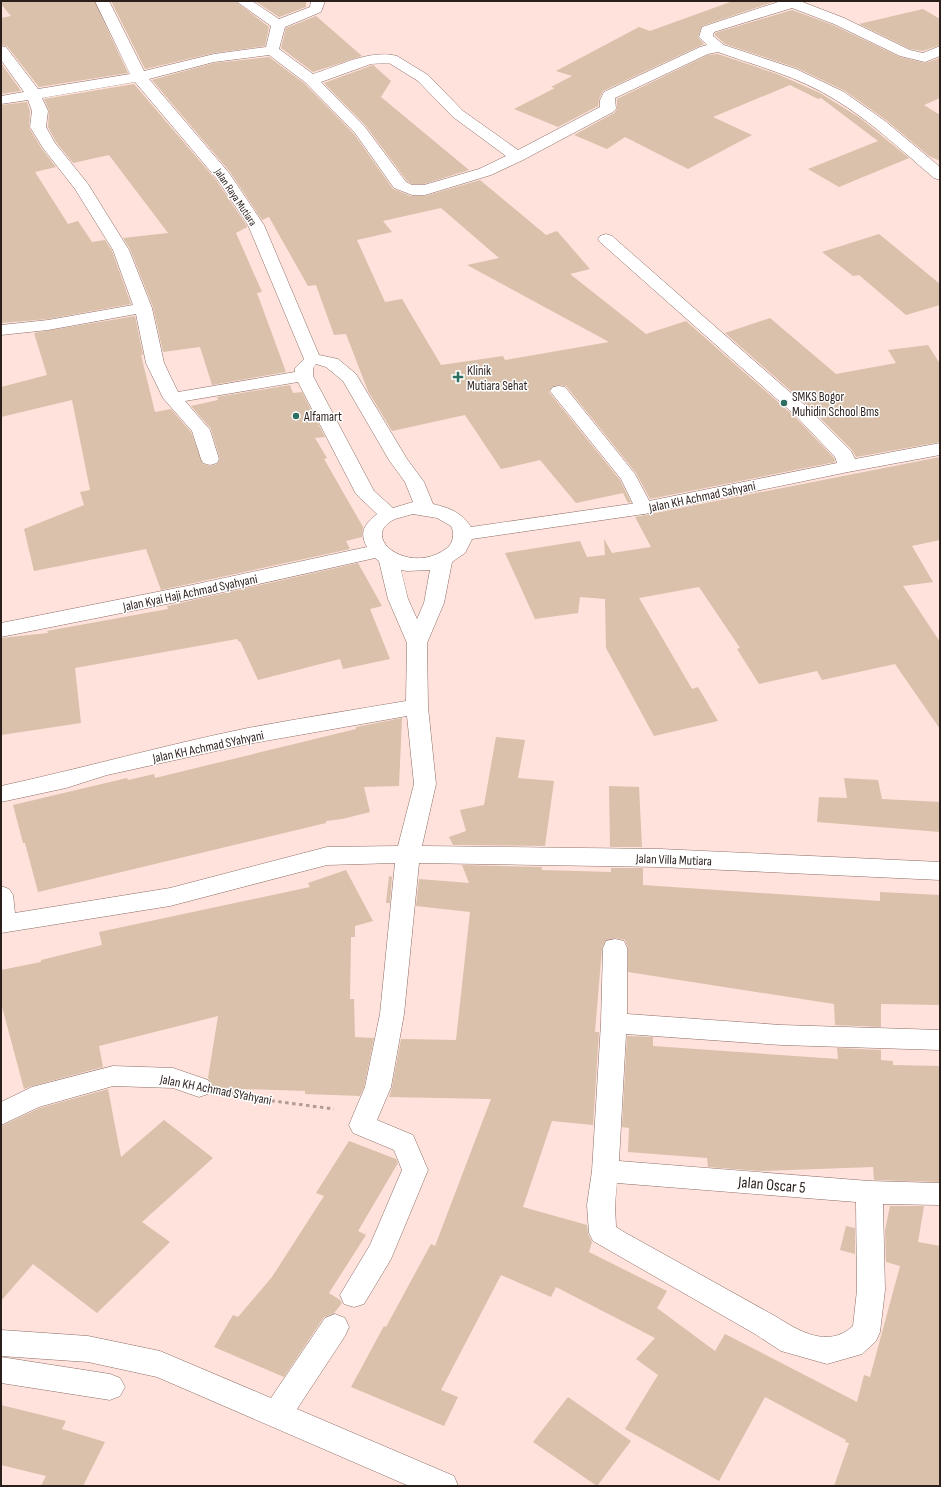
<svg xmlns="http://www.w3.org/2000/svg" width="941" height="1487" viewBox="0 0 941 1487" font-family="'Sofia Sans Condensed',sans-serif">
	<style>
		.building { fill: #d9c1ab; fill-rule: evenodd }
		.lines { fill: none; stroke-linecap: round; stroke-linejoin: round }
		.service-casing { stroke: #8c6d65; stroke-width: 1 }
		.minor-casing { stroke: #8c6d65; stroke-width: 1 }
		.path { stroke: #b19b95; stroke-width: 3; stroke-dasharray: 3.5 3.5; stroke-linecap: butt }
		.service { fill: #fff; fill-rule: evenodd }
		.minor { fill: #fff; fill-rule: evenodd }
		.poi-dot { fill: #2d7062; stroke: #fff; stroke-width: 1.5 }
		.labels { text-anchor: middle; stroke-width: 3; stroke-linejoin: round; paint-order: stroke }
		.far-street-label { font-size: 11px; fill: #2b1f1c; stroke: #fff }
		.poi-label { font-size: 13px; fill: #2b1f1c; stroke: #fff; text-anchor: start }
		.street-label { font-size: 13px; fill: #2b1f1c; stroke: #fff }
		.near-street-label { font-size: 16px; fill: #2b1f1c; stroke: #fff }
	</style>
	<rect width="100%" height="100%" fill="#fee2db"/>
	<g class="building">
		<path d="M1,1H94L128,73L39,87L7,46L1,45V18L11,16L1,4Z"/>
		<path d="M111,1H235L269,27L265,46L214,53L145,69Z"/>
		<path d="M255,1H306V7L279,17Z"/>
		<path d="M733,1H776L702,26L698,37L704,44L603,91L599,99L598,106L558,127L514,109L555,88L551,87L572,76L556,71L639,27L650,31Z"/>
		<path d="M923,9L940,19V45L923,51L910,49L859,24Z"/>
		<path d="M792,10L833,25L900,57L925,63L940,58V98L924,105L940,115V161L929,156L886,120L845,91L797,68L725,44L715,35V33Z"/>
		<path d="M316,16L362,56L313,72L281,48L286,28Z"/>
		<path d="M718,54L777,74L820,93L860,118L909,158L839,187L808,169L878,141L821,98L818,99L790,85L713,117L752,135L688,169L625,137L607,149L574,135L614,113L617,109V99L708,55Z"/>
		<path d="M269,57L305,84L354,134L393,189L411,196H425L480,180L546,235L557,231L590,269L570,274L646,334L686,321L795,417L834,458L835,462L650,499L636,473L566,386L559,385L553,386L549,392L620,480L631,502L628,503L623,493L576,503L540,460L501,469L465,415L392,431L368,391L346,334L334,335L316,285L308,286L269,217L262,220L230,172L152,80L214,63ZM441,208L499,258L467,265L609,342L505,360L503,356L441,365L402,299L385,302L357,240L392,232L383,221Z"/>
		<path d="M1,63L21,91L1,94Z"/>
		<path d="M373,65L391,81L381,97L469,170L424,184H412L407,181L366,126L324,83Z"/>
		<path d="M134,84L216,180L247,226V227L236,233L262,292L257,293L286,372L212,385L200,347L163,352L153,307L130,249L123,238L168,233L109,155L73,163L56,142L48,127L49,111L44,99Z"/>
		<path d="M27,102L30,111L29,128L42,149L56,167L35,172L68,224L78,221L92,242L105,240L112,251L131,304L48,319L1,323V105Z"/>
		<path d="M879,234L940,284V305L906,315L859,275L853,276L822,252Z"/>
		<path d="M135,316L143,355H141L155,412L171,409L191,432L203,464L210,466L217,464L220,459L211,429L191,406L218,400L217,397L290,385L293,393L302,392L325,437L315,438L327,458L324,459L363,527L362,537L346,541L350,549L161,590L146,549L34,571L24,529L84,505L80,492L90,490L72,400L1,417V387L47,375L34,333Z"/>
		<path d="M770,318L836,374L896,363L888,350L928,345L940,364V442L856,457L852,450L809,407L725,333Z"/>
		<path d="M940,457V540L912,546L933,582L903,586L940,642V729L895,664L822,680L817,671L759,684L737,649L740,648L699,587L639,598L692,689L698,687L718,721L654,736L606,648L605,599L580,597L578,613L535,619L505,553L580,541L587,557L605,555L604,539L612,553L651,547L635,517Z"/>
		<path d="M358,563L382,606L370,609L390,659L343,669L340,659L258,680L240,641L239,642L237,639L75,668L81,723L1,735V638L48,633L47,631L168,609L167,606Z"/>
		<path d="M402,718L399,786L364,787L370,812L342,819L326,821V823L38,892L25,843H23L13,805L127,778L128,780L154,774L155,778L356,729V727Z"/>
		<path d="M496,737L525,740L518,778L554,781L545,846L453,845L449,837L466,831L460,810L484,805Z"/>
		<path d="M844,778L878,780L882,799L940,802V832L817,822L819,797L847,798Z"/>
		<path d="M609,786L639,787L642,847H610Z"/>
		<path d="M462,865L542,867V870L611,872V868H643V885L880,901V892L940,895V1005L881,1004V1027L835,1025L834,1004L628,972V948L625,940L615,938L606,940L602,948L595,1032H599L593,1125L552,1121L523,1207L587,1225L588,1234L592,1242L589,1252L667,1291L657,1308L715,1351L725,1334L857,1402L864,1375L870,1377L900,1266L886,1262L885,1230L890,1206H924L918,1242L940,1246V1486H834L849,1443L845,1442L846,1440L765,1397L719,1481L625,1429L658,1375L636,1359L655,1338L556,1287L551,1297L501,1275L441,1390L458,1397L444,1426L351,1387L384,1326L386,1327L431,1244L435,1246L491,1099L389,1097L392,1087L401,1039L456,1040L470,912L416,906L419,879L469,883Z"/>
		<path d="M346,870L373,921L355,926V937H351L350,999H354L355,1037L374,1038L364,1087L360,1096L305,1094V1091L213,1088L208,1078L218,1016L99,1046L103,1067L32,1086L24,1089L1,1003V970L41,962V960L102,945L99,932L310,887L308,883Z"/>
		<path d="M389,876L392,877L390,903H386Z"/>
		<path d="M627,1036L653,1037V1046L838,1059L837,1048L881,1050V1060L893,1061V1065L940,1066V1182L874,1180L873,1167L760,1171L708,1167L707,1158L628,1152L629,1128L622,1127Z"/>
		<path d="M108,1089L121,1157L164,1120L213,1158L142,1222L170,1242L97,1313L33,1264L1,1301V1126L40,1108Z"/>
		<path d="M349,1141L396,1159L398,1163L358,1231L366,1235L329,1293L340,1300L342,1303L334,1313L324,1317L284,1377L214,1347L233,1315L238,1317L272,1277L324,1196L316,1193Z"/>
		<path d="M846,1226L855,1228V1254L840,1250Z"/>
		<path d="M568,1397L631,1441L597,1486L533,1442Z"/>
		<path d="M1,1405L66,1421L62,1429L105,1442L83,1486H41L46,1476L1,1465Z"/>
	</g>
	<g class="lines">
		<defs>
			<path id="service" d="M559,386L565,387L635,474L653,508L651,512L644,514L637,512L621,479L550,391L553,387Z"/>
			<g id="minor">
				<path d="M95,1H109L144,71L214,54L266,47L271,26L236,1H252L279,19L310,7L311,1H325L321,12L285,27L279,49L313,74C339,66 370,49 397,56L428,75L463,111L518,150L600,107V100L604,92L700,47L707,45L699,37L702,27L781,1H800L844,18L910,50L923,53L940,46V56L925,62L900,56L834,24L792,8L714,32L713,36L724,45L796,69L844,92L885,121L940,167V180L934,178C902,151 871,121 834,99C799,77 757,66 718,52L708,54L615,98L616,109L613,112L523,160L491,175L425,195H412L394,188L355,133L306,83L269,55L214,62L149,79L229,173L264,225L319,355L338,359L356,374L407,459L424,482L433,504C450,508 461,512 471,527L644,502L837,463L835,457L796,416L600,242L598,239L600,236L606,234L612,236L808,408L851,451L855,459L940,443V455L848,472L644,514L472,539L465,553L452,562L444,603L427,643L428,707L436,784L422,846L660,849L940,862V880L660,867L419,863L404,1014L391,1087L377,1120L413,1135L428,1170L391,1259L364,1304L354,1307L344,1304L340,1295L370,1245L402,1170L394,1150L353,1133L349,1125L365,1087L380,1014L395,863L327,865L170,906L1,933V886L9,889L13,895L15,913L170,888L327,847L398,846L414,784L407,716L248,744L107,775L66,788L1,802V786C84,768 165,745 248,728C301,718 354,710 406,701L407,643L388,599L379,561L375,558L192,599L1,637V623L192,585L367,547C359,532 364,525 377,514L356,494L298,382L185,401L210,430L219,459L217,463L210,465L203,463L201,459L192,431L163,398L146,363L136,314L48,330L1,335V325L48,320L133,305L113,250L75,189L43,148L30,127L32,111L28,100L1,104V96L24,92L1,60V46L6,47L38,89L130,74ZM389,63L418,81L453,117L506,156L479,169L424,185H412L406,182L365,127L321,82L371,64ZM135,82L217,179L248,225L304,359L295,368V372L178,392L164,363L152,308L129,250L88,184L55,143L46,127L48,111L42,98ZM316,364L326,367L343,381L389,460L405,482L413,502L393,508L374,491L313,376V368ZM413,514L437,518L451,526C455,534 453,543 447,548C410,577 357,537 395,519C401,517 407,516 413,514ZM401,570L407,571L430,570L424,603L417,619L408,599Z"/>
				<path d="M615,939L624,941L627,948V1014L781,1025L940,1030V1050L781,1045L626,1034L619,1161L869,1181L940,1183V1205L883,1204L885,1290L880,1332L876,1341L862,1354L827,1364L781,1351L755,1334L593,1241L589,1233L587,1205L592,1171L601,1023L603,948L606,941ZM617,1183L856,1202L857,1290L853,1326C828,1349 799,1331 775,1316L624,1232L616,1227L615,1205Z"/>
				<path d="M113,1066L173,1068L208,1080L212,1087L208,1094L199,1097L173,1088L113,1086L39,1107L1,1125V1102L32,1087Z"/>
				<path d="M335,1314L345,1318L349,1327L345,1336L297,1409L454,1476L458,1486H409L157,1377L88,1362L1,1356V1330L88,1336L160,1351L271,1398L325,1318Z"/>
				<path d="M1,1357L110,1374L120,1378L125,1387L120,1396L110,1400L1,1383Z"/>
			</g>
		</defs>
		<use href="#service" class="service-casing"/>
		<use href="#minor" class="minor-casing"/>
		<path class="path" d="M230,1093L266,1100L334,1109"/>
		<use href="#service" class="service"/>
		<use href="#minor" class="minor"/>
	</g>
	<g class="poi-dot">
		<path d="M456 371h4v4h4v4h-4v4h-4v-4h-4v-4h4z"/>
		<circle cx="784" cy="403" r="4"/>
		<circle cx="296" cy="416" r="4"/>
	</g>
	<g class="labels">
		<g class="far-street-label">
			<text transform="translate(236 197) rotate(56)" y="4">Jalan Raya Mutiara</text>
		</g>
		<g class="poi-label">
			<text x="467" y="375">Klinik<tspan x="467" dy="15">Mutiara Sehat</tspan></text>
			<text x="792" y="401">SMKS Bogor<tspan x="792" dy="15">Muhidin School Bms</tspan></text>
			<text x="304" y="421">Alfamart</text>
		</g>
		<g class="street-label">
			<text transform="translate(702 496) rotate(-12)" y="5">Jalan KH Achmad Sahyani</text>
			<text transform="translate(190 592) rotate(-12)" y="5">Jalan Kyai Haji Achmad Syahyani</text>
			<text transform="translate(208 746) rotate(-12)" y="5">Jalan KH Achmad SYahyani</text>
			<text transform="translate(674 859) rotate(2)" y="5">Jalan Villa Mutiara</text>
			<text transform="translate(216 1089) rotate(11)" y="5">Jalan KH Achmad SYahyani</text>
		</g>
		<g class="near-street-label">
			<text transform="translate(772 1184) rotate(5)" y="6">Jalan Oscar 5</text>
		</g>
	</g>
	<rect width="941" height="1487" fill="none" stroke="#2b1f1c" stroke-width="4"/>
</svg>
